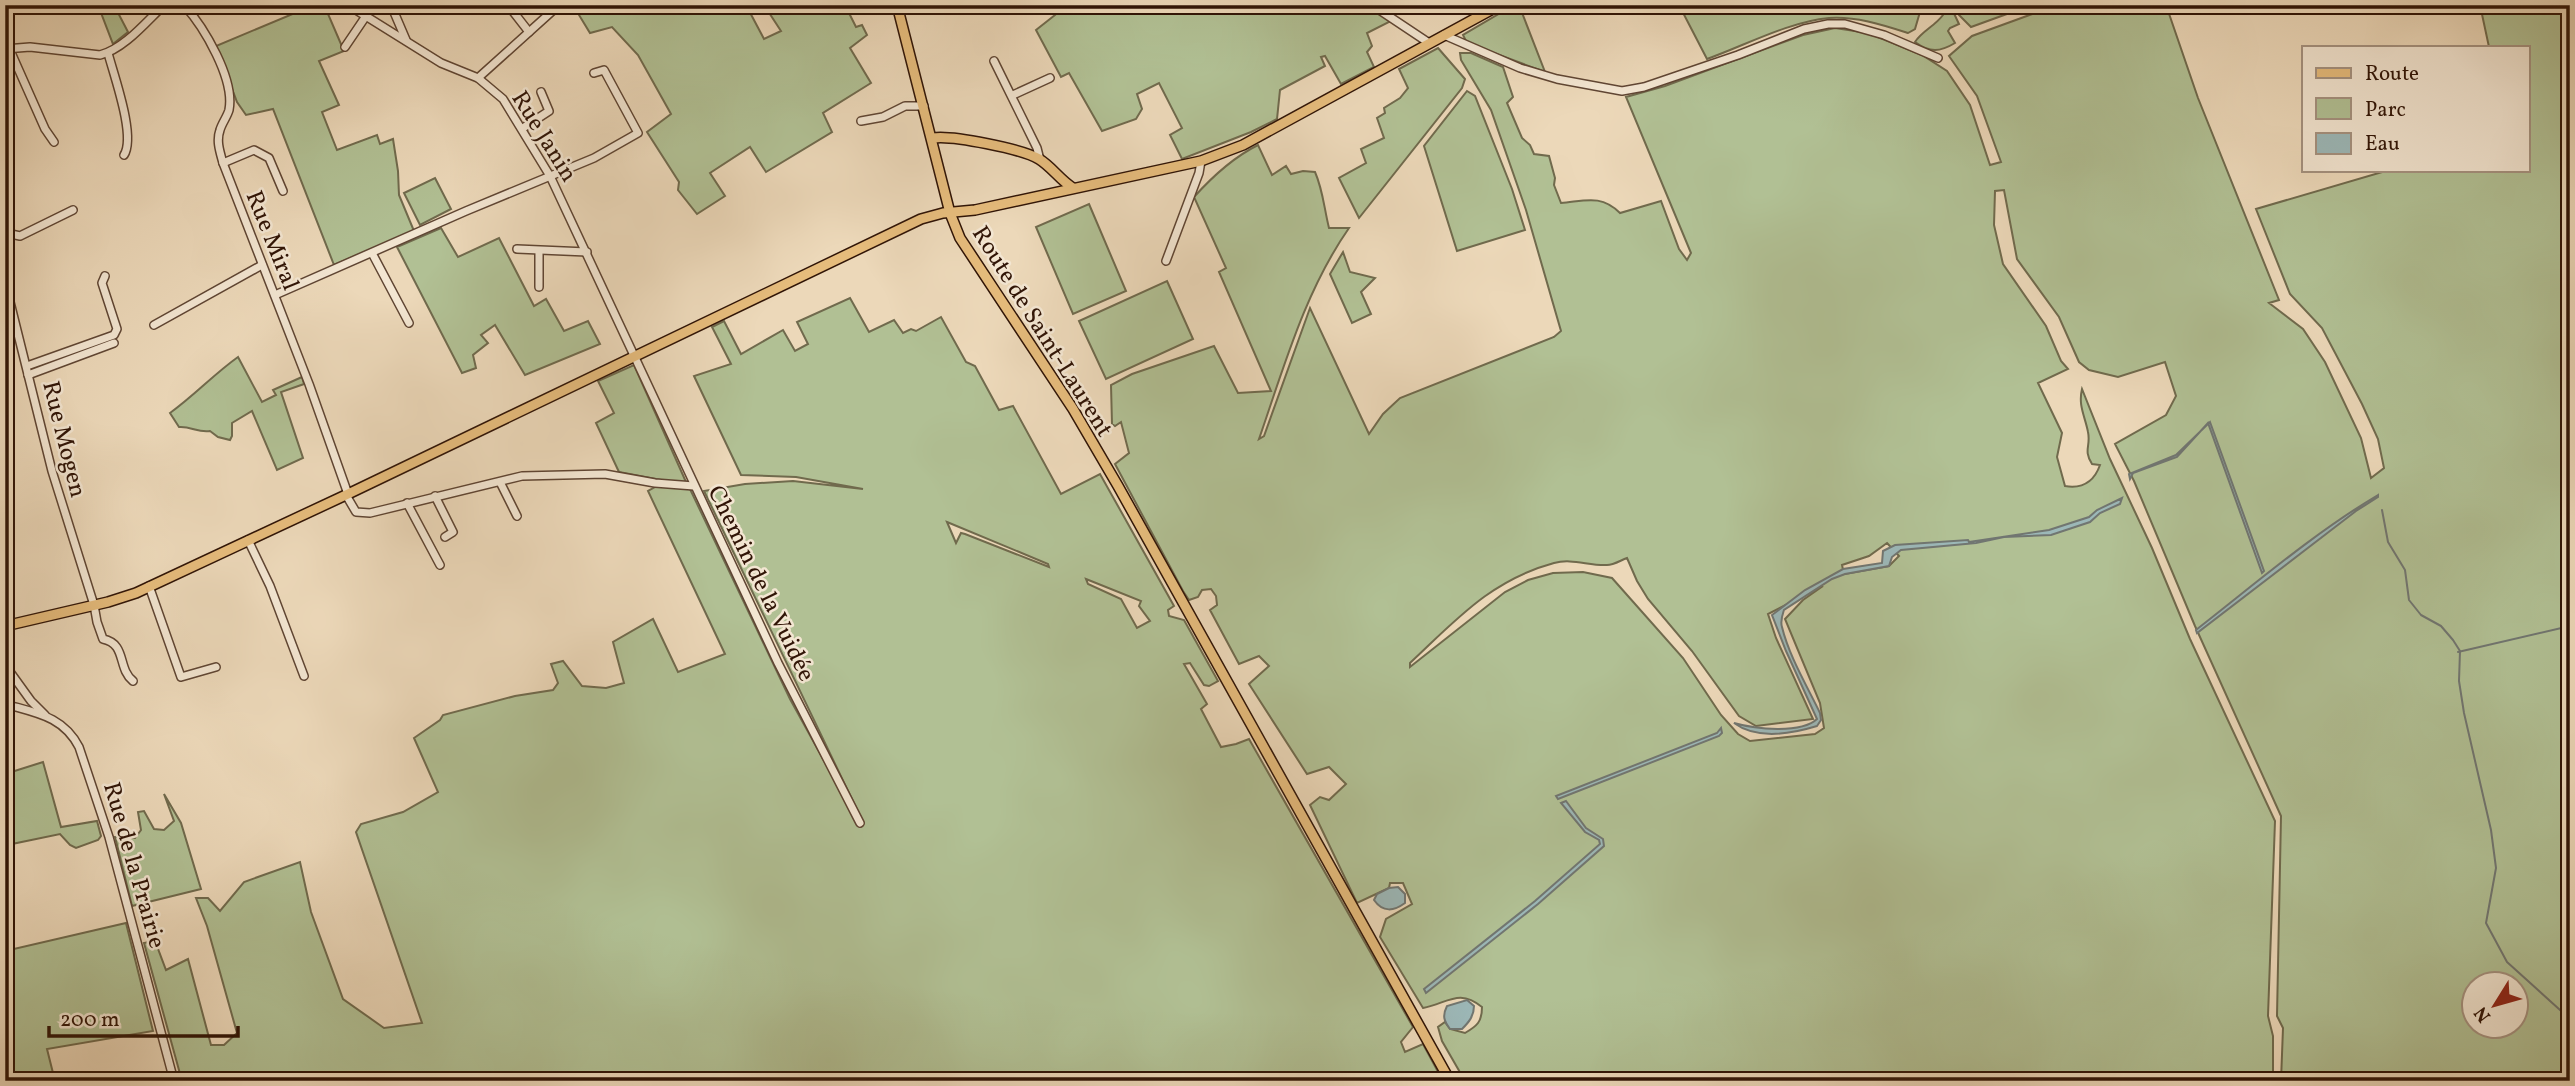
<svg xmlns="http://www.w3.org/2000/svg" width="2575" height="1086" viewBox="0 0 2575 1086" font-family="Vollkorn,serif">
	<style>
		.green { fill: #b1c094; stroke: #706a4d; stroke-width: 2; fill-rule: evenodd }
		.water { fill: #9cb8b8; stroke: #717671; stroke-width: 2 }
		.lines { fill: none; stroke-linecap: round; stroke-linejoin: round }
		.stream { stroke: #717671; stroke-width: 2 }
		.minor-casing { stroke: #5f4533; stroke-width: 10 }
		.major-casing { stroke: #301406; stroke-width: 12 }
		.minor { stroke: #f3e6d2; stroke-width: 7 }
		.major { stroke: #e6bc7c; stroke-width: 9 }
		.labels { text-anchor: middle; stroke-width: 5; stroke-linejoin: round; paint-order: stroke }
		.street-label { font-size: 24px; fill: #301406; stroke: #f3e6d2 }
	</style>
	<rect width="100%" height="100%" fill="#ecd8b9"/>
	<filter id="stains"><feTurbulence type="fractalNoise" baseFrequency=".00286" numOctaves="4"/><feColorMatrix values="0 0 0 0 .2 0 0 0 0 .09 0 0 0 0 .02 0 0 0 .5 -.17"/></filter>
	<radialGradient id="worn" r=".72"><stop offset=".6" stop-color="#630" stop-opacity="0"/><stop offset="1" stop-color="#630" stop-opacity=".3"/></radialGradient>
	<g class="green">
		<path d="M98,5H114L128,32L113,44Z"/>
		<path d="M314,5H336L328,14L344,51L319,61L339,105L322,112L337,150L377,135L380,144L393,139L398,171L399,195L414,231L334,265L273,109L246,115L237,102L216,46Z"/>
		<path d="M578,5H746L764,39L781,31L768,11L770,5H845L856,27L862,25L867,35L850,48L871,83L823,113L832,132L766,172L750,147L710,173L725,196L697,214L678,190L679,182L647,132L671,114L638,55L612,27L590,33L579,15Z"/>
		<path d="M1050,5H1365L1391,21L1367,33L1372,46L1367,52L1374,67L1341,84L1325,56L1321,57L1325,66L1280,90L1277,119L1251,132L1182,159L1170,135L1182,128L1159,83L1137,94L1142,109L1136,119L1102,131L1069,73L1061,77L1036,30L1055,15Z"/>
		<path d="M1514,5H1519L1545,72L1467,43L1463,35Z"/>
		<path d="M1679,5H1922L1915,29L1908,33C1883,25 1856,16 1829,18C1788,22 1746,45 1707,59Z"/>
		<path d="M1940,5H1950L1959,24L1950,28L1948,31L1955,43C1940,52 1930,53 1915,42C1922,31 1935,26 1943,15Z"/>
		<path d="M1956,5H2029V6L1971,27L1959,15Z"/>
		<path d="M2057,5H2166L2198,98L2279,300L2269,303L2303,329L2325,362L2361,438L2371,478L2384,468L2378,439L2362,404L2322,328L2290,294L2256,209L2389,170H2528V47H2489L2480,5H2570V1081H2281L2283,1028L2277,1016L2281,816L2195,626L2134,481L2115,444L2166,415L2176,396L2165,362L2118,377L2089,370L2079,362L2059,317L2017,259L2004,190L1995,191L1994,225L2003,264L2046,326L2061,361L2068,369L2038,383L2062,433L2057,457L2065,486C2083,489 2094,482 2100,465L2092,464C2083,450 2091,446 2088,432C2085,416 2078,406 2082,389L2110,459L2152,548L2190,639L2275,821L2268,1016L2273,1036V1081H1465L1442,1041L1438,1027L1445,1022L1450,1029L1465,1033C1477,1026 1482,1022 1482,1007C1459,988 1448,1003 1423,1008L1380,937L1386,919L1412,904L1403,883H1390L1389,888L1357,903L1310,805L1320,797L1329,800L1346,784L1329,767L1307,774L1249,684L1269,666L1259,656L1239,664L1210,610L1217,605L1216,596L1211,589L1202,590L1198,597L1189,600L1183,591L1115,464L1129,453L1121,422L1115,426L1112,424L1111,385L1132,374L1214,346L1238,393L1271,391L1219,272L1226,268L1194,197C1212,177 1234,157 1258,145L1272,175L1286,166L1291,174L1303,171L1315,172C1323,190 1324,208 1329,228H1349C1305,291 1284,367 1259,439L1264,436L1310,308L1369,434L1383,414L1400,398L1554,337L1561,331L1526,210L1491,110L1461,60L1460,53H1471L1503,67L1513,97L1507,103L1522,138L1530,145L1534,154L1549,156L1555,178L1554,185L1561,203C1585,201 1601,194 1620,213L1661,201L1679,249L1687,260L1691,253L1626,97L1665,86L1803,35L1835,28L1868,33L1922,55L1947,71L1970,105L1990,165L2001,162L1977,96L1949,56L1972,36ZM1887,543L1899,556L1889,566L1844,574L1842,565L1869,556ZM1627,558L1637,581L1648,599L1692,651L1739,716L1756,726L1813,719L1776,638L1768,614L1823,586L1803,600L1785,619L1820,703L1824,728L1815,734L1750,741L1738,734L1721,715L1683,658L1612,578L1583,572L1553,573L1528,580L1505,592L1410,667V663C1456,620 1491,580 1554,563C1572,558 1589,566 1607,565C1614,565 1621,560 1627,558ZM2474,984H2516V1026H2474Z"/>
		<path d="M1438,48L1465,79L1462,88L1359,218L1339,178L1366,163L1361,149L1384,138L1377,118L1385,113L1384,108L1400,98L1408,88L1399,69Z"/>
		<path d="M1467,91L1475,96L1512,189L1525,230L1457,251L1424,146Z"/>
		<path d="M435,178L451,209L420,225L404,193Z"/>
		<path d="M1089,204L1126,291L1073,314L1036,227Z"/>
		<path d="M441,228L458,257L499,238L534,306L546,299L564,331L588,321L600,344L525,375L495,325L481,335L488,343L473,355L476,368L462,373L397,247Z"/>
		<path d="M1343,252L1350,272L1375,278L1361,292L1371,314L1352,323L1330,274Z"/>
		<path d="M1167,281L1193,339L1106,379L1079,321Z"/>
		<path d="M850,298L869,332L894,320L903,333L911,329L916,331L941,317L966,362L975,366L999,410L1013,406L1061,494L1100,474L1174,606L1168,610L1169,616L1184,620L1218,681L1209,686L1204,685L1190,663L1184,664L1207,704L1201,709L1221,747L1236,744L1249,739L1413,1027L1401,1042L1405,1052L1423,1044L1443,1081H182L144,943L155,941L166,970L188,959L211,1045H224L237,1033L207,926L196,898H208L220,911L244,882L300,862L311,912L343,999L384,1028L422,1023L356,832L361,824L403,812L438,792L414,738L440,720L443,715L515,696L553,690L558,683L551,664L563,661L582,686L606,688L624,683L613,642L653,619L678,672L725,654L648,491L657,486L690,489L790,699L849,806L861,818L704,491L745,484L793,481L863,489L796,477L741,475L694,376L731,364L712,327L724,321L741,354L783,330L795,351L808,344L797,322ZM947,522L1048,564L1049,567L965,534L961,533L956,543ZM1086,579L1141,601L1139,606L1150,621L1137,628L1121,599L1088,584Z"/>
		<path d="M238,357L262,402L276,395L273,390L302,377L304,384L281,392L303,458L277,470L252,411L232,423V436L230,440L218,437L210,431C198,433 191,426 179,427L170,413C195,395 214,374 238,357Z"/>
		<path d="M634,365L686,482L677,483L619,472L596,423L614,413L598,381Z"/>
		<path d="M43,762L61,827L97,821L101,836L98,840L76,848L70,845L60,834L7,845L5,839V774Z"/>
		<path d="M164,794L181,823L201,889L132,906L115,837L135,838L141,830L138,812L144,811L154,829L164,830L174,821Z"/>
		<path d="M126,923L153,1031L47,1049L55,1081H5V951Z"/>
	</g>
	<g class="water">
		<path d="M2210,422L2264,571L2262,573L2208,423L2177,457L2133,473L2130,479L2129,474L2176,455Z"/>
		<path d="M2378,495V497L2356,511L2197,633L2196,630C2255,584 2314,533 2378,495Z"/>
		<path d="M2122,498L2120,504L2100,513L2090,522L2051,535L2004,537L1976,543L1901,550L1892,557L1889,566L1845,574L1832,579L1784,610C1782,616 1780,621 1782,627C1789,656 1807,686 1820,713L1821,720L1817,726C1791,734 1757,740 1734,723C1755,729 1801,734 1817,719L1786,651L1772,615L1805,590L1843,569L1882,563L1883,551L1895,545L1968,540L1969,542L2049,530L2089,517L2097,510Z"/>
		<path d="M1721,728L1722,733L1719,736L1558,799L1556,796L1717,733Z"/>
		<path d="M1566,801L1586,828L1603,839L1604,846L1538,904L1426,993L1424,989L1535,901L1600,844L1599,840L1585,832L1561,803Z"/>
		<path d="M1398,887L1405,894V903C1394,911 1383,913 1374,900L1377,894L1389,888Z"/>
		<path d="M1467,1000L1474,1006C1474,1016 1469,1022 1462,1029H1450C1444,1021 1442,1016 1447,1006Z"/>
	</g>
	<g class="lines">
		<g class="stream">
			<path d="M2382,510L2388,542L2405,570L2409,600L2421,615L2441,626L2453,640L2460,651L2459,681L2464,713L2491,830L2496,868L2486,923L2507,962L2570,1019"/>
			<path d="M2458,652L2570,626"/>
		</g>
		<defs>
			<g id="minor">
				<path d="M184,5C204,27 235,79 229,110C227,117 222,123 220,130C216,141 220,152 223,163L309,384L348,494"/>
				<path d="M348,5L441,63L478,78L503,99L550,176L778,663L860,823"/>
				<path d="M391,5L406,40"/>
				<path d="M508,5L529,32"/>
				<path d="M1372,5L1429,43"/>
				<path d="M1444,35L1520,68L1557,79L1622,91L1644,87L1738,55L1804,29L1828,24H1845L1884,35L1938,58"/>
				<path d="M345,47L366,16"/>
				<path d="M9,48L45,129L54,142"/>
				<path d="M5,49L30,47L100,55C124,49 146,22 164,5"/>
				<path d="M108,53C114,76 136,136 124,155"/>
				<path d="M994,61L1037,148L1040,160"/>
				<path d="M478,78L559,5"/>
				<path d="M1013,95L1050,78"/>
				<path d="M861,121L883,117L905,106H924"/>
				<path d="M523,128L549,111L541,92"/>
				<path d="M223,163L254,150L269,158L283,191"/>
				<path d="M5,237L11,234L20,236L73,210"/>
				<path d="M517,249L587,252"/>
				<path d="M372,253L409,323"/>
				<path d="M1166,261L1199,173L1201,161"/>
				<path d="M5,282L52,471L94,605L97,622L103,639C127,644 117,668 133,681"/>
				<path d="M539,287V251"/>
				<path d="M275,295L466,211L594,158L638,133L604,70L594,73"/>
				<path d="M154,325L262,265"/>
				<path d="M27,366L114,335L117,329L102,283L105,276"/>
				<path d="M28,375L114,343"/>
				<path d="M500,482L517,516"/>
				<path d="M346,495L356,512L370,513L522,476L605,474L655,483L694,486"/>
				<path d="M435,496L453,532L445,537"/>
				<path d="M407,503L440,565"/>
				<path d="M248,540L270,586L304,676"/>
				<path d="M149,586L181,677L216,667"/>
				<path d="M5,665L31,701L45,715"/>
				<path d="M5,704C36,713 63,716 79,747L109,837L174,1081"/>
			</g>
			<g id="major">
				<path d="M897,5L950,213L960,238L1073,409L1118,486L1450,1081"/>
				<path d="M933,138C952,135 1022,149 1039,159C1052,167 1060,180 1073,188"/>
				<path d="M5,626L108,602L136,593L348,494L921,219L943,213L975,210L1201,161L1243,145L1500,5"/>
			</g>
		</defs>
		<use href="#minor" class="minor-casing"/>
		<use href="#major" class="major-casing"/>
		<use href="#minor" class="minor"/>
		<use href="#major" class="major"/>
	</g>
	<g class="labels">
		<g class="street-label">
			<text transform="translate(545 136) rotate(58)" y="8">Rue Janin</text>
			<text transform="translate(273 240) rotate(68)" y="8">Rue Miral</text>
			<text transform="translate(1043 331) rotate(58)" y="8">Route de Saint-Laurent</text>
			<text transform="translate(65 439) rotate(76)" y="8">Rue Mogen</text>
			<text transform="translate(762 583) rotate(64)" y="8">Chemin de la Vuidée</text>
			<text transform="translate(135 865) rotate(74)" y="8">Rue de la Prairie</text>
		</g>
	</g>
	<rect width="2575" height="1086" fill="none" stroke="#ecd8b9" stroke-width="28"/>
	<rect x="7" y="7" width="2561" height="1072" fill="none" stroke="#301406" stroke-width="3.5"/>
	<rect x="14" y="14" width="2547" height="1058" fill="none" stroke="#301406" stroke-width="2"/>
	<rect x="2302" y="46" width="228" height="126" fill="#f3e6d2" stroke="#a59280" stroke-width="2"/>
	<rect x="2316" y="68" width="35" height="10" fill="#e6bc7c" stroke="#a59280" stroke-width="2"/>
	<text x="2365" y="80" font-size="21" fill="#301406">Route</text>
	<rect x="2316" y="98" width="35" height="21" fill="#b1c094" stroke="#a59280" stroke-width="2"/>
	<text x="2365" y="116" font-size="21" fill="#301406">Parc</text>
	<rect x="2316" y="133" width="35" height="21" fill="#9cb8b8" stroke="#a59280" stroke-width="2"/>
	<text x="2365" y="150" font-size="21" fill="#301406">Eau</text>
	<g transform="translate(2495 1005) rotate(233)"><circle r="33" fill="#f3e6d2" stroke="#a59280" stroke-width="2"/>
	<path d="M0-5L12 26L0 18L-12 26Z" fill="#8f2418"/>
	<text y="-10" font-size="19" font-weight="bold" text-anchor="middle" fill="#301406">N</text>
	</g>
	<path d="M49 1026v10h189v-10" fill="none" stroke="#301406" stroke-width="3.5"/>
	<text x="60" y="1026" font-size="21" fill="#301406" stroke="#f3e6d2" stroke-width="5" paint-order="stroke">200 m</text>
	<rect width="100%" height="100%" filter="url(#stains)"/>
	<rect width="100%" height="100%" fill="url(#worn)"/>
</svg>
